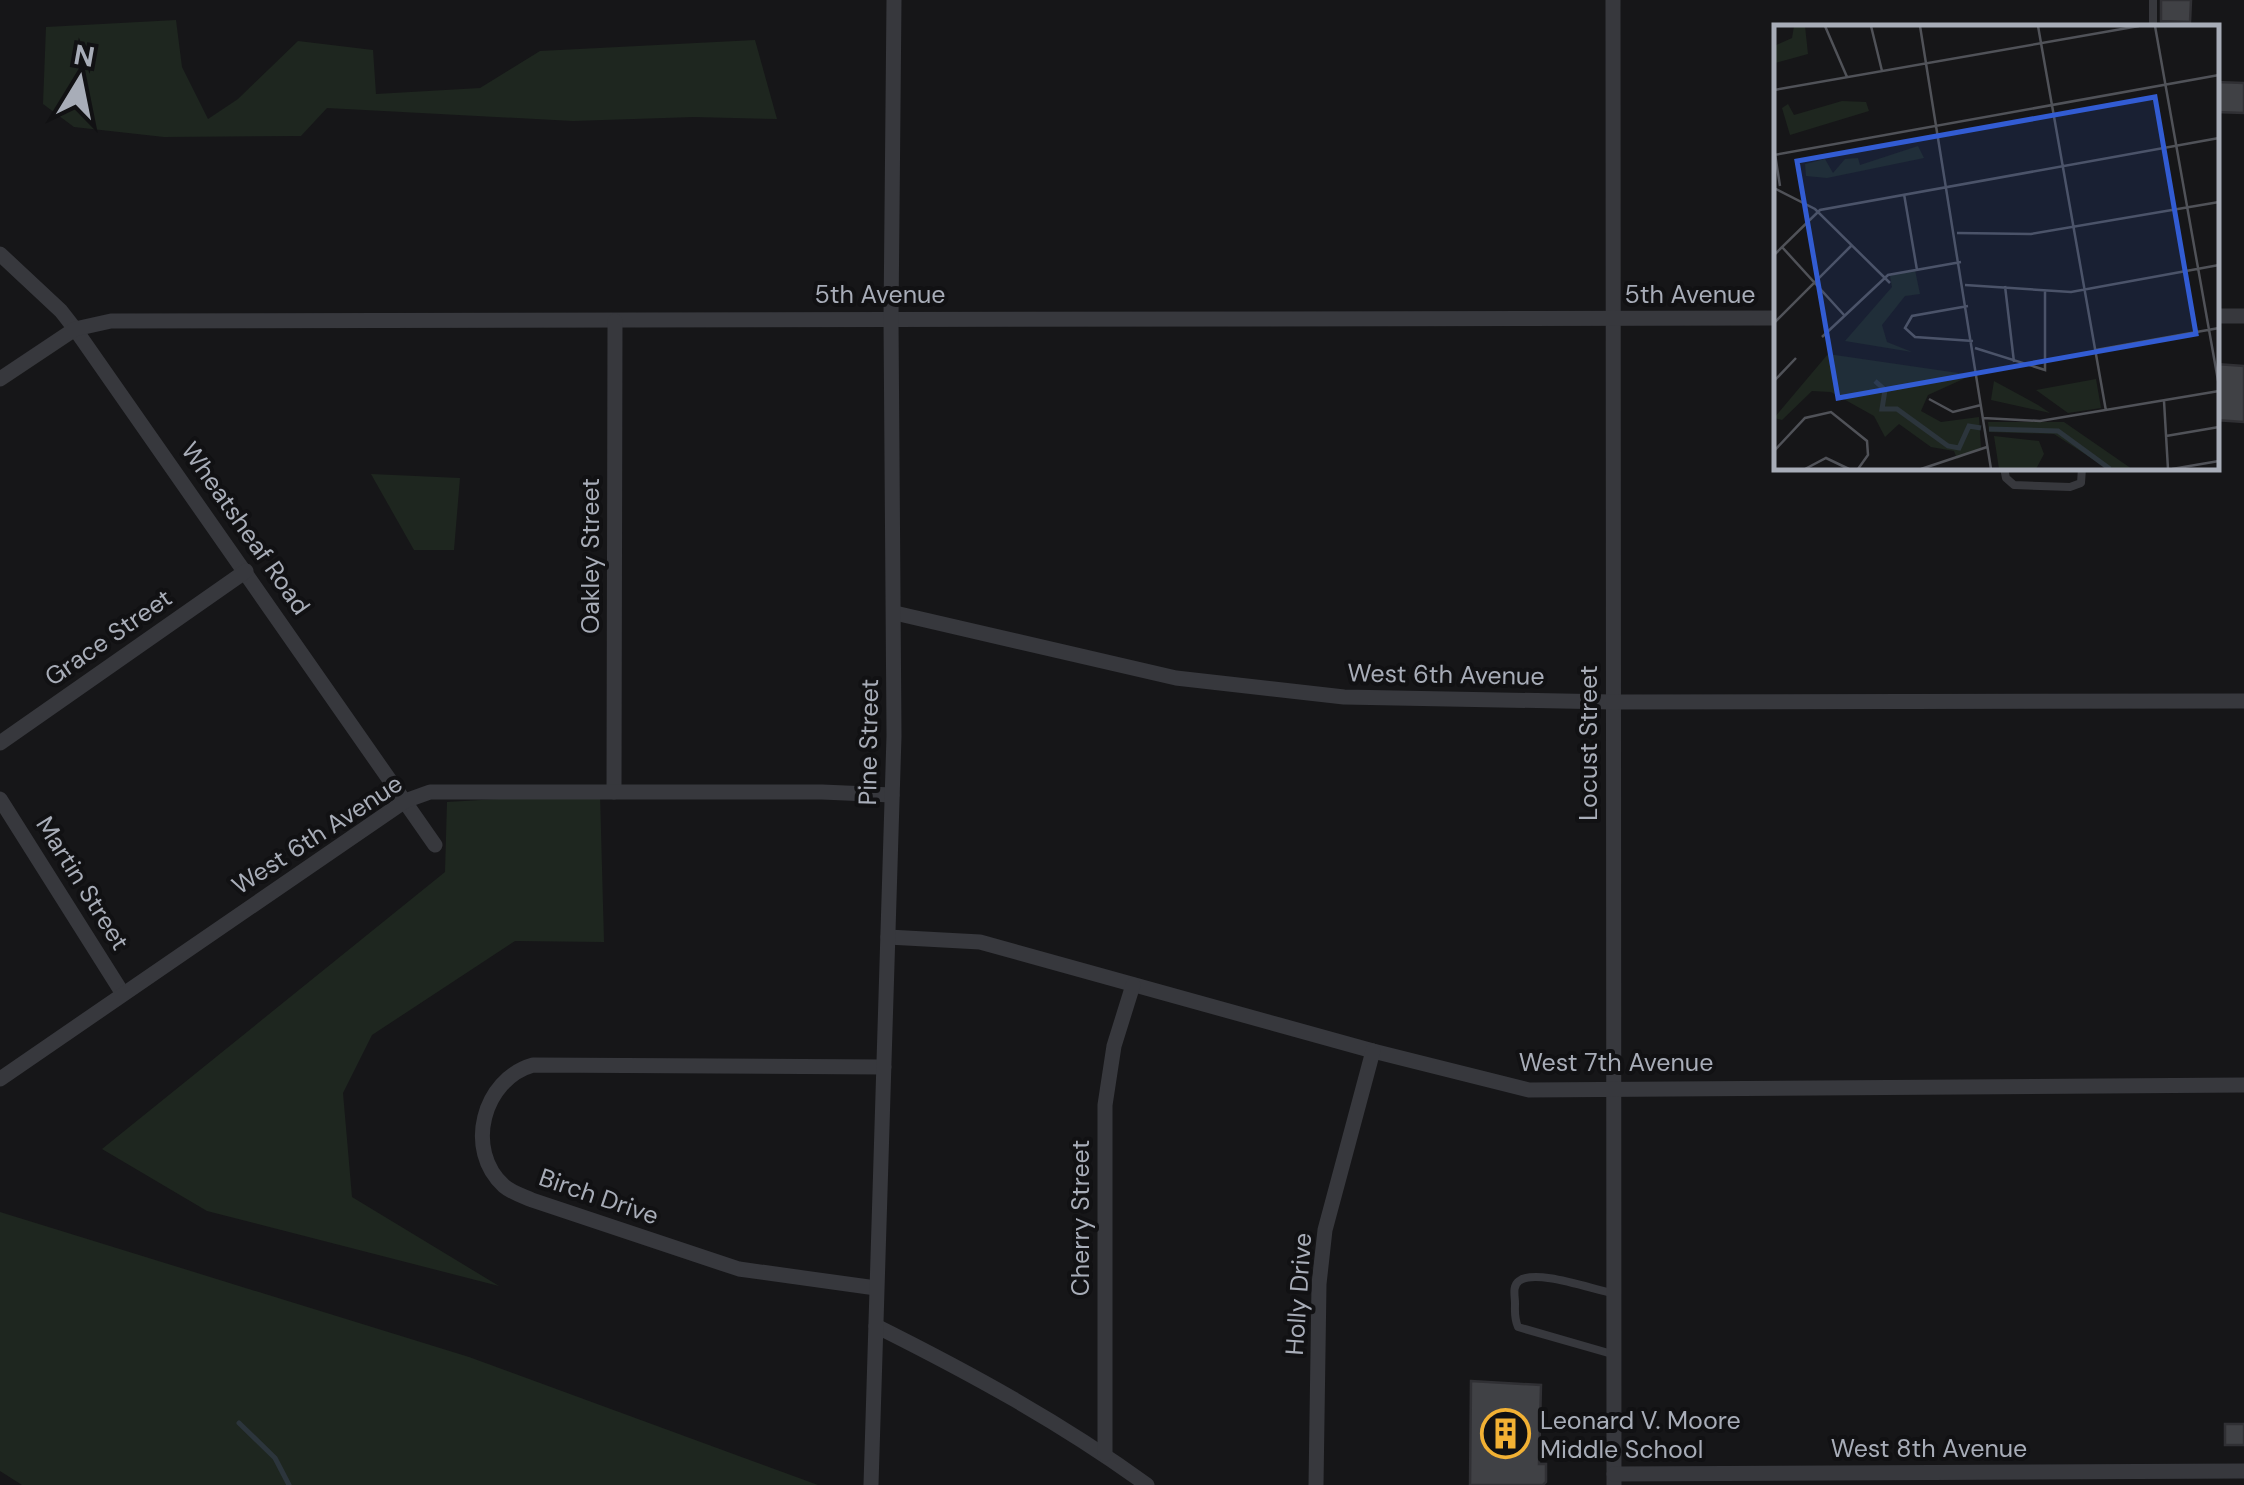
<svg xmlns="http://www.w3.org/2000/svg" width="2244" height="1485" viewBox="0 0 2244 1485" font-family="'DM Sans',sans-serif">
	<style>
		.green { fill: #1e261f }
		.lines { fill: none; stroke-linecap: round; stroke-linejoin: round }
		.stream { stroke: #2c353c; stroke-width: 5 }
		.building { fill: #404145; stroke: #303034; stroke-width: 2.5 }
		.lane { stroke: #37383d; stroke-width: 8 }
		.street { stroke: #37383d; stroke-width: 15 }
		.labels { text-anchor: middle; stroke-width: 8; stroke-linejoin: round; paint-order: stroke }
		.street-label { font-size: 25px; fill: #a8adb8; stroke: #111113 }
		.poi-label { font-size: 25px; fill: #a8adb8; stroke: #111113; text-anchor: start }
		.inset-river { fill: none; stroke: #2c353c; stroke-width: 5 }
		.inset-road { fill: none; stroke: #505258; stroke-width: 2.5 }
		.view { fill: #325cd3; fill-opacity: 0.15; stroke: #325cd3; stroke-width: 5 }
		.inset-edge { fill: none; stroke: #a8adb8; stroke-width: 5 }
	</style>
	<rect width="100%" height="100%" fill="#161618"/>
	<g class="green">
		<path d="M176,20L182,67L208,119L238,99L298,41L373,50L376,94L480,88L540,51L755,40L777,119L694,117L573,121L327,108L301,136L164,137L74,127L43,104L46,27Z"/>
		<path d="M371,474L460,478L454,550H414Z"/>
		<path d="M600,793L604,942L515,941L372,1035L343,1093L352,1197L499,1286L207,1211L102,1149L445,872L447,802Z"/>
		<path d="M0,1212L469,1357L818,1485H22L0,1471Z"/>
	</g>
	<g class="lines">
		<path class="stream" d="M239,1423L275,1458L289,1485"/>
	</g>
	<g class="building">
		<path d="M2161,0H2191L2190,22L2161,21Z"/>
		<path d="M2216,82L2244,83V113L2216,112Z"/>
		<path d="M2216,364L2244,366V422L2216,420Z"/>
		<path d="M1471,1381L1541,1385L1539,1464H1546V1482L1543,1485H1470Z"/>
		<rect x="2225" y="1424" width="19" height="21"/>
	</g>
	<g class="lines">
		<g class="lane">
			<path d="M2153,28V0"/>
			<path d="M2004,468L2006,478L2014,485L2070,487L2081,483L2082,468"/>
			<path d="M1612,1354L1518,1327C1514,1318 1515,1312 1515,1303C1515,1296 1512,1286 1519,1281C1535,1268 1594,1290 1613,1293"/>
		</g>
		<g class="street">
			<path d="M1613,0L1614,1485"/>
			<path d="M0,254L61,311L75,329L435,845"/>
			<path d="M2216,316H2244"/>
			<path d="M0,379L75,329L111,321L1776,318"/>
			<path d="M895,613L1176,678L1344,697L1613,702L2244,701"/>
			<path d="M0,743L246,571"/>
			<path d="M614,792L615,321"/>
			<path d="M0,799L123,994"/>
			<path d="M888,937L980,942L1373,1051L1529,1090L2244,1085"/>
			<path d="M0,1079L405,801L430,792H822L892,795"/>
			<path d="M876,1288L739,1269L532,1200C523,1196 512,1193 504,1186C464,1150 483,1079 533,1065L884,1067"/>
			<path d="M876,1326C970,1373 1062,1423 1147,1485"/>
			<path d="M1105,1454V1105L1114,1046L1133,985"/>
			<path d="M1614,1474L2244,1471"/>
			<path d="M871,1485L894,736L891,319L894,0"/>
			<path d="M1316,1485L1319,1284L1325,1230L1373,1051"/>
		</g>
	</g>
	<defs>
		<symbol id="building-ring" viewBox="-11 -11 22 22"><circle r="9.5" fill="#111113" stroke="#f2b134" stroke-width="1.5"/><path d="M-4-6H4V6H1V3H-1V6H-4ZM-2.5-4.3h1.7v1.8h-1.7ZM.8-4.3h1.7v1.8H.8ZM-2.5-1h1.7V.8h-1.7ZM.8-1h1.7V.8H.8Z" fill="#f2b134"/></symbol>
	</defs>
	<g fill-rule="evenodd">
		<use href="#building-ring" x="1478" y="1406" width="55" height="55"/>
	</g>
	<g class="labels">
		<g class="street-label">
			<text x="880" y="303">5th Avenue</text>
			<text x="1690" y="303">5th Avenue</text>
			<text transform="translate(246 528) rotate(55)" y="9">Wheatsheaf Road</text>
			<text transform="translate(590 556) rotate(-90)" y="9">Oakley Street</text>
			<text transform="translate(108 637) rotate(-35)" y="9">Grace Street</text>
			<text transform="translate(1446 674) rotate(1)" y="9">West 6th Avenue</text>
			<text transform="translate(868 742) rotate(-89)" y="9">Pine Street</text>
			<text transform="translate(1588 743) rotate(-90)" y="9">Locust Street</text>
			<text transform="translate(317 834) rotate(-33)" y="9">West 6th Avenue</text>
			<text transform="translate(83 883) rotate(58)" y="9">Martin Street</text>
			<text x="1616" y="1071">West 7th Avenue</text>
			<text transform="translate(599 1196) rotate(19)" y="9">Birch Drive</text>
			<text transform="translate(1080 1218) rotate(-90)" y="9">Cherry Street</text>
			<text transform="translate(1298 1294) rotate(-86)" y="9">Holly Drive</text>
			<text x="1929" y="1457">West 8th Avenue</text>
		</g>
		<g class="poi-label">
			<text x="1540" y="1429">Leonard V. Moore<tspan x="1540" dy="29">Middle School</tspan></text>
		</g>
	</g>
	<g transform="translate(1774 25)">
		<rect width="445" height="445" fill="#161618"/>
		<path d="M20,1H31L34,29L1,38L0,21L18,13ZM68,76L92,77L95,86L16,110L8,83L14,79L20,90ZM144,121L150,133L53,153L32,151L31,139L51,134L59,148L71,134L84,133L86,140ZM141,245L146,269L131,271L108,300L113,317L138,327L71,316L118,262L116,251ZM54,329L198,350L154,370L147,386L167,397L205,392L207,423L183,434L180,426L157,422L125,399L111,412L100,391L57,367L38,366L8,395L0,393ZM322,354L327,383L294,388L262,365ZM220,356L264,380L276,388L217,375ZM214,397H290L358,444H334L280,409L215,407ZM220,411L265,416L270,429L262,444H225Z" fill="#1e261f"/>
		<path class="inset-river" d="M101,356L111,365L108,384H123L174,421L185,423L195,401L207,403M215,404L284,406L336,444"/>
		<path class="inset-road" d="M51,1L73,52M97,1L108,46M146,1L217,444M264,1L332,386M381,1L445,361M0,65L365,1M1,129L6,161M0,130L445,50M0,163L41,184L116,258M130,169L143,245M183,208L257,209L445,177M8,222L70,290M0,230L46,185L445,113M191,260L297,267L445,240M231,261L240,337M194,281L138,291L131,303L141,312L199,316M0,298L78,220M48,312L114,250L187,237M201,323L271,345V265M322,325L445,303M0,356L22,333M155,374L179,387L207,380M390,376L394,444M209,393L266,396L445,366M392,411L445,402M0,426L31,393L57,387L93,416L94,430L84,444M31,444L52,433L75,444M147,444L213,422M398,444L445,436"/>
		<path class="view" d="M381,72L422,309L64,373L23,136Z"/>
		<rect width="445" height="445" class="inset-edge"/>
	</g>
	<g transform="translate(80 80) rotate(10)" stroke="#111113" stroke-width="8" paint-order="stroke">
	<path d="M0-8L18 38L0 25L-18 38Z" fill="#a8adb8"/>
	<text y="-15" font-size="28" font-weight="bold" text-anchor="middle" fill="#a8adb8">N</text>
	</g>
</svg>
